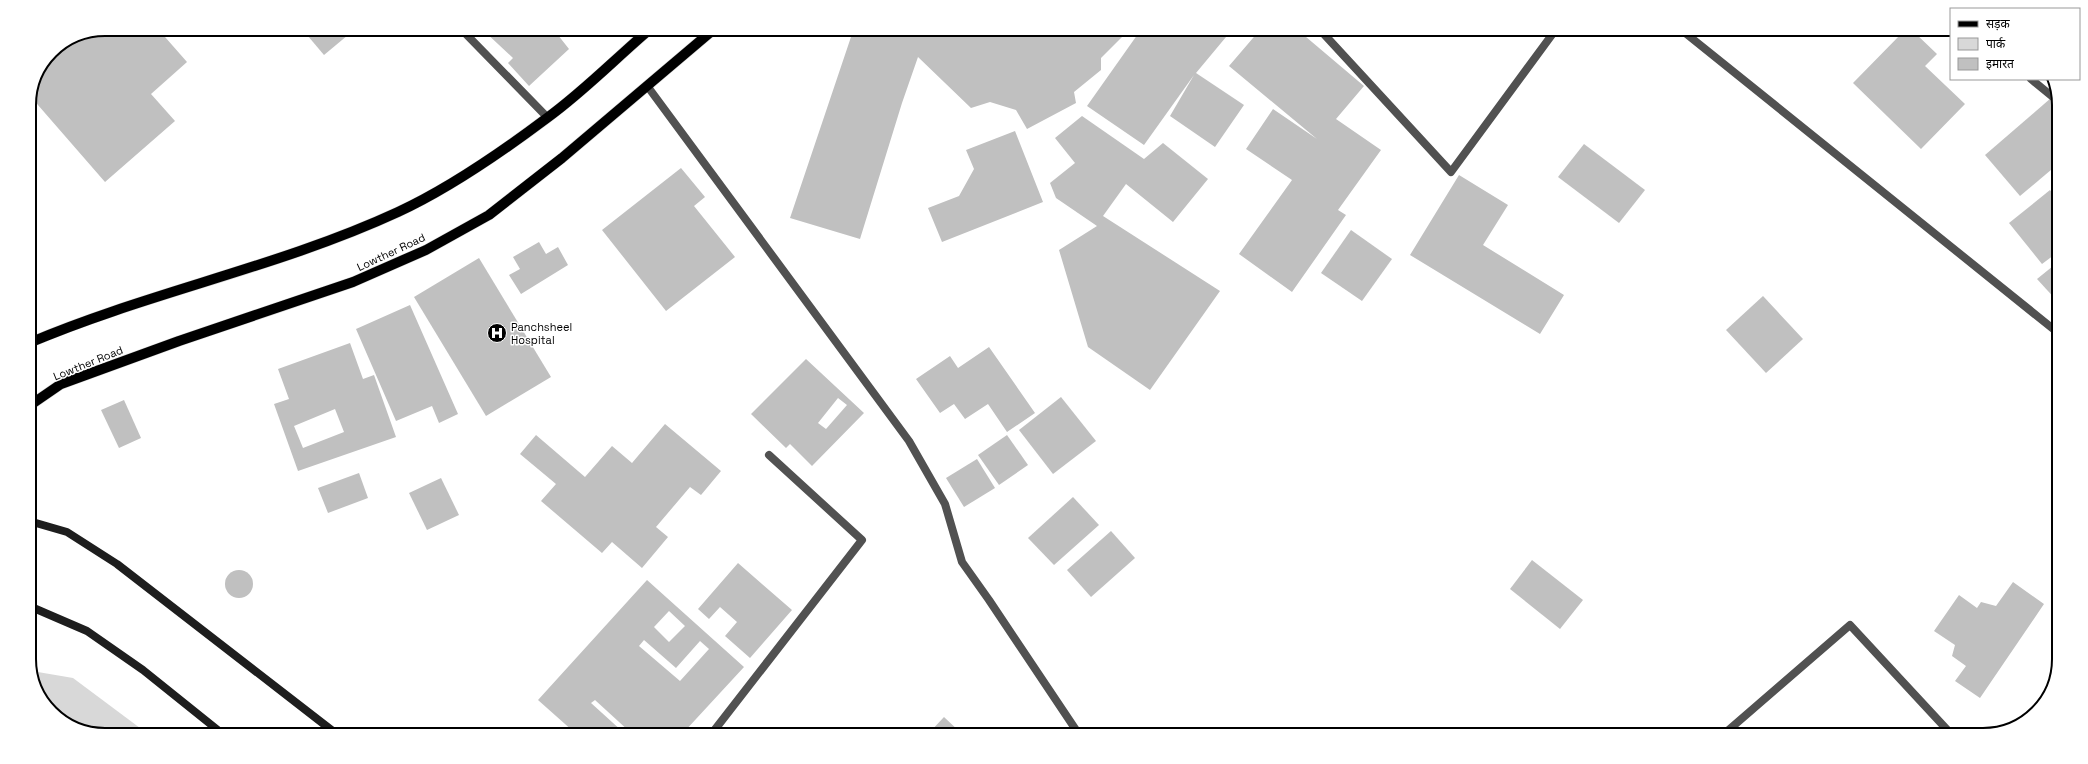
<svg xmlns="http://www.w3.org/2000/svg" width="2088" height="764" viewBox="0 0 2088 764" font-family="'Space Grotesk','Noto Sans Devanagari',sans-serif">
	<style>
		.green { fill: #d8d8d8 }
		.building { fill: #c0c0c0; fill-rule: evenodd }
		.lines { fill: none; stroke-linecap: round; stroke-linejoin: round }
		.primary-casing { stroke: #dbdbdb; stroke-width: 11 }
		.street { stroke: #515151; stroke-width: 8 }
		.secondary { stroke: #1e1e1e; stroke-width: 8 }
		.primary { stroke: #000; stroke-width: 10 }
		.labels { text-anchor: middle; stroke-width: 3; stroke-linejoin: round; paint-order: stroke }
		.street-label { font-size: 11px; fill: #000; stroke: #fff }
		.poi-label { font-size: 11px; fill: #000; stroke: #fff; text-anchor: start }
		.rim { fill: none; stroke: #000; stroke-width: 2 }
	</style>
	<rect width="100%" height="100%" fill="#fff"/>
	<path class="green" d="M32,671L73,678L144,731H81L45,705Z"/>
	<g class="building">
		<path d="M105,29H158L187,62L151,94L175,121L105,182L31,97L45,64L81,34Z"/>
		<path d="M302,29H328L354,30L324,55Z"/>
		<path d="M483,30H554L569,49L529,86L508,63L513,58Z"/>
		<path d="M853,31H1128L1101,58V70L1074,92L1076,103L1027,129L1016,110L990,102L971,108L918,57L902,103L860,239L790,218Z"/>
		<path d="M1140,31H1231L1196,73L1244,105L1215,147L1170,116L1194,75L1144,145L1087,106Z"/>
		<path d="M1259,31H1299L1364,86L1336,119L1381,150L1338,210L1346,215L1292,292L1239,254L1292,180L1246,149L1273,109L1317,139L1229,66Z"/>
		<path d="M1902,33H1915L1937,54L1925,66L1965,104L1921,149L1853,83Z"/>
		<path d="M2051,98L2059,108L2058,164L2020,196L1985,155Z"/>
		<path d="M1082,116L1144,159L1163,143L1208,179L1173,222L1126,184L1103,216L1220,291L1150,390L1088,347L1059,250L1097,226L1056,198L1050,183L1075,163L1055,138Z"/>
		<path d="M1015,131L1043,202L942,242L928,208L959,196L974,169L966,150Z"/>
		<path d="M1584,144L1645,190L1619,223L1558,177Z"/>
		<path d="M681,168L705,197L694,206L735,257L666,311L602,230Z"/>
		<path d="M1459,175L1508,205L1483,245L1564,295L1540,334L1410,255Z"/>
		<path d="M2050,190L2058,200V252L2042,264L2009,223Z"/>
		<path d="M1351,230L1392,259L1362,301L1321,273Z"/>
		<path d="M539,242L546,254L558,247L568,265L521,294L509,275L520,269L513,257Z"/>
		<path d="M479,258L551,377L486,416L414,297Z"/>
		<path d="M2058,262V302L2037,279Z"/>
		<path d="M1763,296L1803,339L1766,373L1726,330Z"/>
		<path d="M410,305L458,414L439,423L432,406L396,421L356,329Z"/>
		<path d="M350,343L363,379L374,375L396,437L298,471L274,404L289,399L278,369ZM335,409L344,432L303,448L294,426Z"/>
		<path d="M989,347L1035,413L1007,432L988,404L965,419L954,404L940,413L916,379L950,356L958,368Z"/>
		<path d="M806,359L864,413L812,466L790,444L786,448L751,414ZM838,398L847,405L826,429L818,423Z"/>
		<path d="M1061,397L1096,441L1053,474L1019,430Z"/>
		<path d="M124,400L141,438L119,448L101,410Z"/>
		<path d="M665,424L721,471L701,495L690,487L656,527L668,537L642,568L612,542L602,553L541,501L556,484L520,454L536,435L585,477L612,446L632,463Z"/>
		<path d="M1007,435L1028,465L999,485L978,455Z"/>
		<path d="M977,459L995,488L964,507L946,478Z"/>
		<path d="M359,473L368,498L328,513L318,488Z"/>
		<path d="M441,478L459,515L427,530L409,493Z"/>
		<path d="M1073,497L1099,525L1054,565L1028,538Z"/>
		<path d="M1111,531L1135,558L1091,597L1067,570Z"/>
		<path d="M1532,560L1583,600L1560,629L1510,589Z"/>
		<path d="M738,563L792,610L750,658L725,636L737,622L720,607L709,619L698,609Z"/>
		<circle cx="239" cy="584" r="14"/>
		<path d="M647,580L744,667L684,732H630L595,700L591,703L623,732H574L538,700ZM669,611L685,626L669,642L654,627ZM644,640L676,668L700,641L709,649L680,681L639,646Z"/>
		<path d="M2013,582L2044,604L1980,698L1955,681L1966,666L1952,656L1955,645L1934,631L1959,595L1977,608L1981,602L1996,606Z"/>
		<path d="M944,717L961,733H929Z"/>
	</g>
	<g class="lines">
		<defs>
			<g id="primary">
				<path d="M29,343C149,292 279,267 398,212C448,189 503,151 547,118C583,92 615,59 649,30"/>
				<path d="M29,406L61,384L179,341L353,282L426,250L489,215L562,158L713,30"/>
			</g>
		</defs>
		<use href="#primary" class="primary-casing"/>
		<g class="street">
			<path d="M462,30L548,118"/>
			<path d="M1322,32L1451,172L1554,32"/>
			<path d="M1684,32L2057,332"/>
			<path d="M2031,79L2059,102"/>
			<path d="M648,87L909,441L945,504L962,562L989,600L1078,733"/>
			<path d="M713,732L862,540L769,455"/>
			<path d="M1724,734L1850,625L1952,735"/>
		</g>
		<g class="secondary">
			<path d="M29,521L67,532L117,564L334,732"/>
			<path d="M29,606L87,631L143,670L219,731"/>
		</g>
		<use href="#primary" class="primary"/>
	</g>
	<defs>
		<symbol id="hospital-disc" viewBox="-11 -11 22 22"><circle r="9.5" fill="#000" stroke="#fff"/><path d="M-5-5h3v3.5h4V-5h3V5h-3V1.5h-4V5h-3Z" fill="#fff"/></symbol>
	</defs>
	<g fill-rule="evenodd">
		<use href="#hospital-disc" x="486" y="322" width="22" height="22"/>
	</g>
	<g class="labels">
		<g class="street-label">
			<text transform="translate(391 252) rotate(-25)" y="4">Lowther Road</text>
			<text transform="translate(88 363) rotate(-22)" y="4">Lowther Road</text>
		</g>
		<g class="poi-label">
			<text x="511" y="331">Panchsheel<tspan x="511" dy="13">Hospital</tspan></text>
		</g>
	</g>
	<path d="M0 0H2088V764H0ZM105 36H1983A69 69 0 0 1 2052 105V659A69 69 0 0 1 1983 728H105A69 69 0 0 1 36 659V105A69 69 0 0 1 105 36Z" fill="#fff" fill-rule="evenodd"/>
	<path class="rim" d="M105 36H1983A69 69 0 0 1 2052 105V659A69 69 0 0 1 1983 728H105A69 69 0 0 1 36 659V105A69 69 0 0 1 105 36Z"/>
	<rect x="1950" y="8" width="130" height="72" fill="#ffffff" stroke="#999999"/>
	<rect x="1958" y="21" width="20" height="6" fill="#000000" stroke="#999999"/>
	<text x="1986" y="28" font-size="12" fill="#000000">सड़क</text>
	<rect x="1958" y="38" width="20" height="12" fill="#d8d8d8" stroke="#999999"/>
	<text x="1986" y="48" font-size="12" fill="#000000">पार्क</text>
	<rect x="1958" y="58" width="20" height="12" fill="#c0c0c0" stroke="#999999"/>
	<text x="1986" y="68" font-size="12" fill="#000000">इमारत</text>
</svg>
